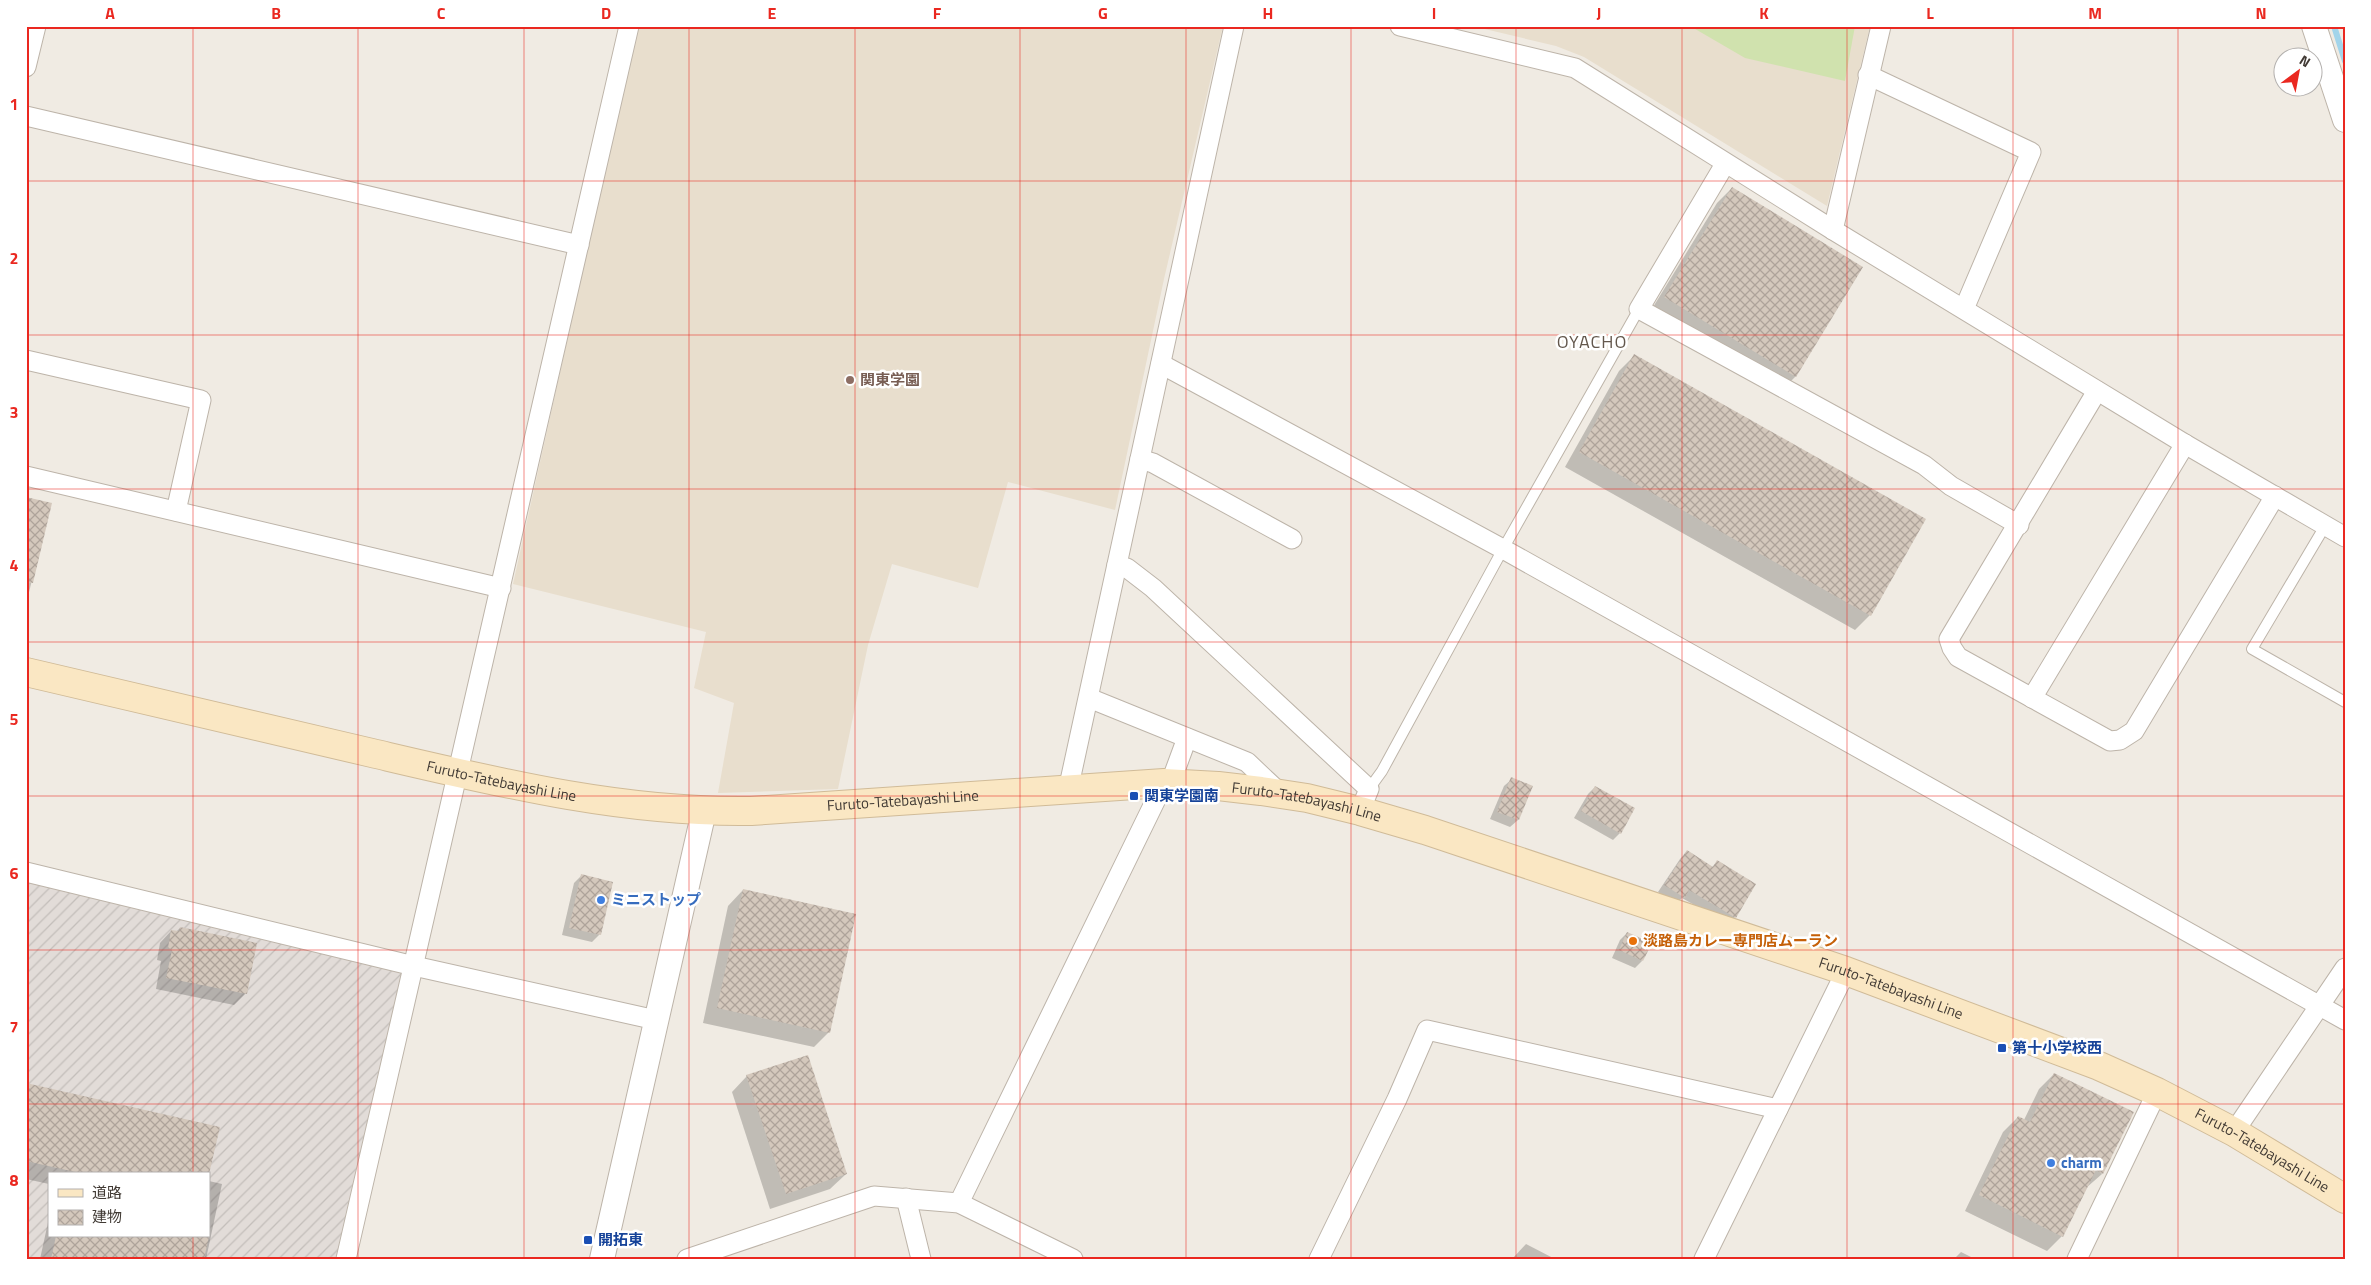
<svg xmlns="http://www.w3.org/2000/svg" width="2371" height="1285" viewBox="0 0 2371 1285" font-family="'Titillium Web','Noto Sans JP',sans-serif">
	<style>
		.industrial { fill: url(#industrial-furrows); fill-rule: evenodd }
		.education { fill: #e8decd }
		.grass { fill: #d0e2ae }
		.shadow { fill: #0003 }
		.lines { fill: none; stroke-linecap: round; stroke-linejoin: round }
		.stream { stroke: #a2d4ea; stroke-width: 6 }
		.building { fill: url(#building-cross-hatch) }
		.service-casing { stroke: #bdb4a9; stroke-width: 12 }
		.minor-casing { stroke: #bdb4a9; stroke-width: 21 }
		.tertiary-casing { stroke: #bdb4a9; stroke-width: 26 }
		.secondary-casing { stroke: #d0bb98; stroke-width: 30 }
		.service { stroke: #fff; stroke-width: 10 }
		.minor { stroke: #fff; stroke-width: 19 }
		.tertiary { stroke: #fff; stroke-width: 24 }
		.secondary { stroke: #fae7c3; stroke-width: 28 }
		.grid { fill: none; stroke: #ea2820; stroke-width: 1; stroke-opacity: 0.55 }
		.education-dot { fill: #8d6e63; stroke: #fff; stroke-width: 2 }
		.transit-dot { fill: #1a4fb4; stroke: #fff; stroke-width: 2 }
		.shop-dot { fill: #3f7fe0; stroke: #fff; stroke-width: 2 }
		.food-dot { fill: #e8710a; stroke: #fff; stroke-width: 2 }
		.labels { text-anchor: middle; stroke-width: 5; stroke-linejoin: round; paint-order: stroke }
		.education-label { font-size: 15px; font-weight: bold; fill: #785e54; stroke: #fff; text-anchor: start }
		.street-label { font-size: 15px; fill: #413a34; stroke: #fff }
		.transit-label { font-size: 15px; font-weight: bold; fill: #164399; stroke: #fff; text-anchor: start }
		.shop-label { font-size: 15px; font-weight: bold; fill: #366cbe; stroke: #fff; text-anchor: start }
		.food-label { font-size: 15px; font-weight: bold; fill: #c56008; stroke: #fff; text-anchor: start }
		.quarter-label { font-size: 18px; letter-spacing: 1px; fill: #63574c; stroke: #fff }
		.neatline { fill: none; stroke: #ea2820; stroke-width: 2 }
		.grid-label { font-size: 16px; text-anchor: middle; font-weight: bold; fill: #ea2820 }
	</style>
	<defs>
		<pattern id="industrial-furrows" width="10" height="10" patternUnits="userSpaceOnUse" patternTransform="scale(1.25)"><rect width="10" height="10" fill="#e2dcd8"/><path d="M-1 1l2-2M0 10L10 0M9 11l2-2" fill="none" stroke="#c3beba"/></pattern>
		<pattern id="building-cross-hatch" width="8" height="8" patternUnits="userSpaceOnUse" patternTransform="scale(1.25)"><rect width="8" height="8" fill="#d4c8bc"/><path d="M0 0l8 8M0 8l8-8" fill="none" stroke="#aea39a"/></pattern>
	</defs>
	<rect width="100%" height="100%" fill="#f0ebe3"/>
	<path class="industrial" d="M26,877L407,971L338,1259H26ZM49,1174H209V1236H49Z"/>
	<g class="education">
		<path d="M637,26H1223L1164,279L1115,510L1008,482L978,588L892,564L868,645L838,789L718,793L734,703L694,688L706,632L513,584Z"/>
		<path d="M1472,26H1870L1827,206L1584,57L1556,46Z"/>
	</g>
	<path class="grass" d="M1690,26H1855L1845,81L1745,58Z"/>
	<g class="shadow">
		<path d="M1732,188L1862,268L1795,377L1780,392L1650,312L1717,203Z"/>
		<path d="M1634,356L1870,615L1855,630L1565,467L1619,371Z"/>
		<path d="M26,498L50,504L26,605Z"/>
		<path d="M1512,779L1531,787L1518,820L1510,827L1490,819L1504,786Z"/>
		<path d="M1595,787L1620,833L1613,840L1574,818L1588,794Z"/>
		<path d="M1687,851L1712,867L1717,862L1735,917L1728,924L1682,898L1676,904L1658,892L1680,859Z"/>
		<path d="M581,876L600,934L592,942L562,935L574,883Z"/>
		<path d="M743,890L829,1032L814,1047L703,1023L728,906Z"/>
		<path d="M180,928L246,993L234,1005L156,989L161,961L157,960L160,943L171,931L176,932Z"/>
		<path d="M1627,933L1642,961L1635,968L1612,958L1620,940Z"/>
		<path d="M2054,1074L2102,1174L2086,1188L2062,1236L2047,1251L1965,1211L2003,1132L2018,1117L2024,1120L2039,1089Z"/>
		<path d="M747,1076L846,1174L830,1189L770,1209L732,1092Z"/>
		<path d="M26,1084L208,1174H49V1184L26,1179Z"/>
		<path d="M209,1181L222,1184L206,1259H40L49,1218V1236H209Z"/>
		<path d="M1526,1244L1555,1259H1512Z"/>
		<path d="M1961,1252L1975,1259H1954Z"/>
	</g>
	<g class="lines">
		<path class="stream" d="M2334,26L2345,61"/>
	</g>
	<g class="building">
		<path d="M1732,187L1863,267L1796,377L1664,297Z"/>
		<path d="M1634,354L1926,519L1871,616L1579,452Z"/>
		<path d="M26,497L52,503L33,583L26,582Z"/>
		<path d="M1511,777L1533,786L1519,820L1497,812Z"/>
		<path d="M1595,786L1635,808L1621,834L1581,811Z"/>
		<path d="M1687,850L1713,867L1717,860L1756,884L1736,918L1689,890L1685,898L1664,885Z"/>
		<path d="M581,874L613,882L601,935L569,928Z"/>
		<path d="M743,889L856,914L830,1033L717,1008Z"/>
		<path d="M180,927L257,943L247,994L166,978L172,950L168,948L171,930L179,931Z"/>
		<path d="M1627,932L1652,943L1643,961L1619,950Z"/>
		<path d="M808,1055L847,1174L786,1194L746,1075Z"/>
		<path d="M2054,1073L2134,1112L2103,1174L2096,1170L2063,1237L1979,1195L2018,1116L2030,1122Z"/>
		<path d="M26,1083L220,1127L209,1174H84L26,1161Z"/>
		<path d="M56,1236H209L204,1259H51Z"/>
	</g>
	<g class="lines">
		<defs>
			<g id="service">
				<path d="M2325,526L2252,649L2345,702"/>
				<path d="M1369,789L1382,771L1503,549L1639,309"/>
			</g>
			<g id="minor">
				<path d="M1400,26L1575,68L1833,230L2185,444L2345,537"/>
				<path d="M26,67L36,26"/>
				<path d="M1868,75L2031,152L1964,309"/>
				<path d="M26,116L579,245"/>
				<path d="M1725,164L1639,309L1924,465L1951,486L2019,525"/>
				<path d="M1833,230L1881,26"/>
				<path d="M26,360L201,400L176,511"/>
				<path d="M1161,364L1503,549L2345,1020"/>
				<path d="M2097,391L1949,639L1952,648L1958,657L2110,741L2120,740L2134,731L2275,496"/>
				<path d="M1140,459L1153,463L1292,539"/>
				<path d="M26,476L501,588"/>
				<path d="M1117,565L1127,568L1153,588L1369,789L1360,811"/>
				<path d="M1089,698L1247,762L1282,795"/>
				<path d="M2032,698L2185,444"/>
				<path d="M1068,790L1234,26"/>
				<path d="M26,872L414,966L656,1020"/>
				<path d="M2234,1132L2345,968"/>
				<path d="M906,1198L921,1259"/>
				<path d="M959,1203L1164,783L1173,776L1187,738"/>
				<path d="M346,1259L629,26"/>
				<path d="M687,1259L874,1196L959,1203L1073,1259"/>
				<path d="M1319,1259L1397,1099L1427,1030L1778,1109"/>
				<path d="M1704,1259L1846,971"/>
				<path d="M2077,1259L2157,1092"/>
			</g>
			<g id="tertiary">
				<path d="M2314,26L2345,120"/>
				<path d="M602,1259L704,811"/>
			</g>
			<g id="secondary">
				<path id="s1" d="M26,672C141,699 256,726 372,753C496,782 622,813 751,811L1164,783L1218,786L1261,791L1307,798L1360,811L1425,830L1846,971L2099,1066L2157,1092L2234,1132L2345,1199"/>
			</g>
		</defs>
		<use href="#service" class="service-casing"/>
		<use href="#minor" class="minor-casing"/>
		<use href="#tertiary" class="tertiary-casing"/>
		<use href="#secondary" class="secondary-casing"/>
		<use href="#service" class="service"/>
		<use href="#minor" class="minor"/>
		<use href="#tertiary" class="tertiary"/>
		<use href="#secondary" class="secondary"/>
	</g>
	<path class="grid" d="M193,26V1174M358,26V1259M524,26V1259M689,26V1259M855,26V1259M1020,26V1259M1186,26V1259M1351,26V1259M1516,26V1259M1682,26V1259M1847,26V1259M2013,26V1259M2178,26V1259M26,181H2345M26,335H2345M26,489H2345M26,642H2345M26,796H2345M26,950H2345M26,1104H2345M193,1236V1259"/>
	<circle class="education-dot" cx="850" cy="380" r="5"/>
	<g class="transit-dot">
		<rect x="1129" y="791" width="10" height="10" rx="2.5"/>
		<rect x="1997" y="1043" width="10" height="10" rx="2.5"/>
		<rect x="583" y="1235" width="10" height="10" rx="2.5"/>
	</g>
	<g class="shop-dot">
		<circle cx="601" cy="900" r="5"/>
		<circle cx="2051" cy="1163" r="5"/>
	</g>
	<circle class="food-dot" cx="1633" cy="941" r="5"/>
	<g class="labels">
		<g class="education-label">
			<text x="860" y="385">関東学園</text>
		</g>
		<g class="street-label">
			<text dy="5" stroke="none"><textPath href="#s1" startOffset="488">Furuto-Tatebayashi Line</textPath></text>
			<text dy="5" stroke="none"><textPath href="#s1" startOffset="892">Furuto-Tatebayashi Line</textPath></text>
			<text dy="5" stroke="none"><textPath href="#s1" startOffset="1298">Furuto-Tatebayashi Line</textPath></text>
			<text dy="5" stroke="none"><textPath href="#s1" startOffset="1912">Furuto-Tatebayashi Line</textPath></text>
			<text dy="5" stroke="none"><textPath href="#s1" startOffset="2318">Furuto-Tatebayashi Line</textPath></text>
		</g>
		<g class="transit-label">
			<text x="1144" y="801">関東学園南</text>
			<text x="2012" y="1053">第十小学校西</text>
			<text x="598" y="1245">開拓東</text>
		</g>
		<g class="shop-label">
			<text x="611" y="905">ミニストップ</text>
			<text x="2061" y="1168">charm</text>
		</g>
		<g class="food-label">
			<text x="1643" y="946">淡路島カレー専門店ムーラン</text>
		</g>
		<g class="quarter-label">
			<text x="1592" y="348">OYACHO</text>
		</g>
	</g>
	<rect width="2371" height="1285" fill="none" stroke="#ffffff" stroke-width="55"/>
	<rect x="48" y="1172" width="162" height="65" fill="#ffffff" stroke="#b3b0ae"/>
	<rect x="58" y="1189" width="25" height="8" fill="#fae7c3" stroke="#b3b0ae"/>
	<text x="92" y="1198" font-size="15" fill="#413a34">道路</text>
	<rect x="58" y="1210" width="25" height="15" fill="url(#building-cross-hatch)" stroke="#b3b0ae"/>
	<text x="92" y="1222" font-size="15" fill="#413a34">建物</text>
	<g transform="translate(2298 72) rotate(32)"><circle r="24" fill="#ffffff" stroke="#b3b0ae"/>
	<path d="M0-4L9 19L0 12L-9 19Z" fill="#ea2820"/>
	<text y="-8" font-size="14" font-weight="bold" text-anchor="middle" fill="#413a34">N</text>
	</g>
	<rect x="28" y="28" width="2316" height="1230" class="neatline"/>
	<g class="grid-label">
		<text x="110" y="19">A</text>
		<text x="276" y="19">B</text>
		<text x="441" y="19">C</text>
		<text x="606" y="19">D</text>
		<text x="772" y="19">E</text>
		<text x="937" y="19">F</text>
		<text x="1103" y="19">G</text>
		<text x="1268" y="19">H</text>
		<text x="1434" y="19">I</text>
		<text x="1599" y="19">J</text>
		<text x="1764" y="19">K</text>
		<text x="1930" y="19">L</text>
		<text x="2095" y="19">M</text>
		<text x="2261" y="19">N</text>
		<text x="14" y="110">1</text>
		<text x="14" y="264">2</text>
		<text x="14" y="418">3</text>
		<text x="14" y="571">4</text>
		<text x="14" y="725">5</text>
		<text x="14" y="879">6</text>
		<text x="14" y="1033">7</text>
		<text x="14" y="1186">8</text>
	</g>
</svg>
